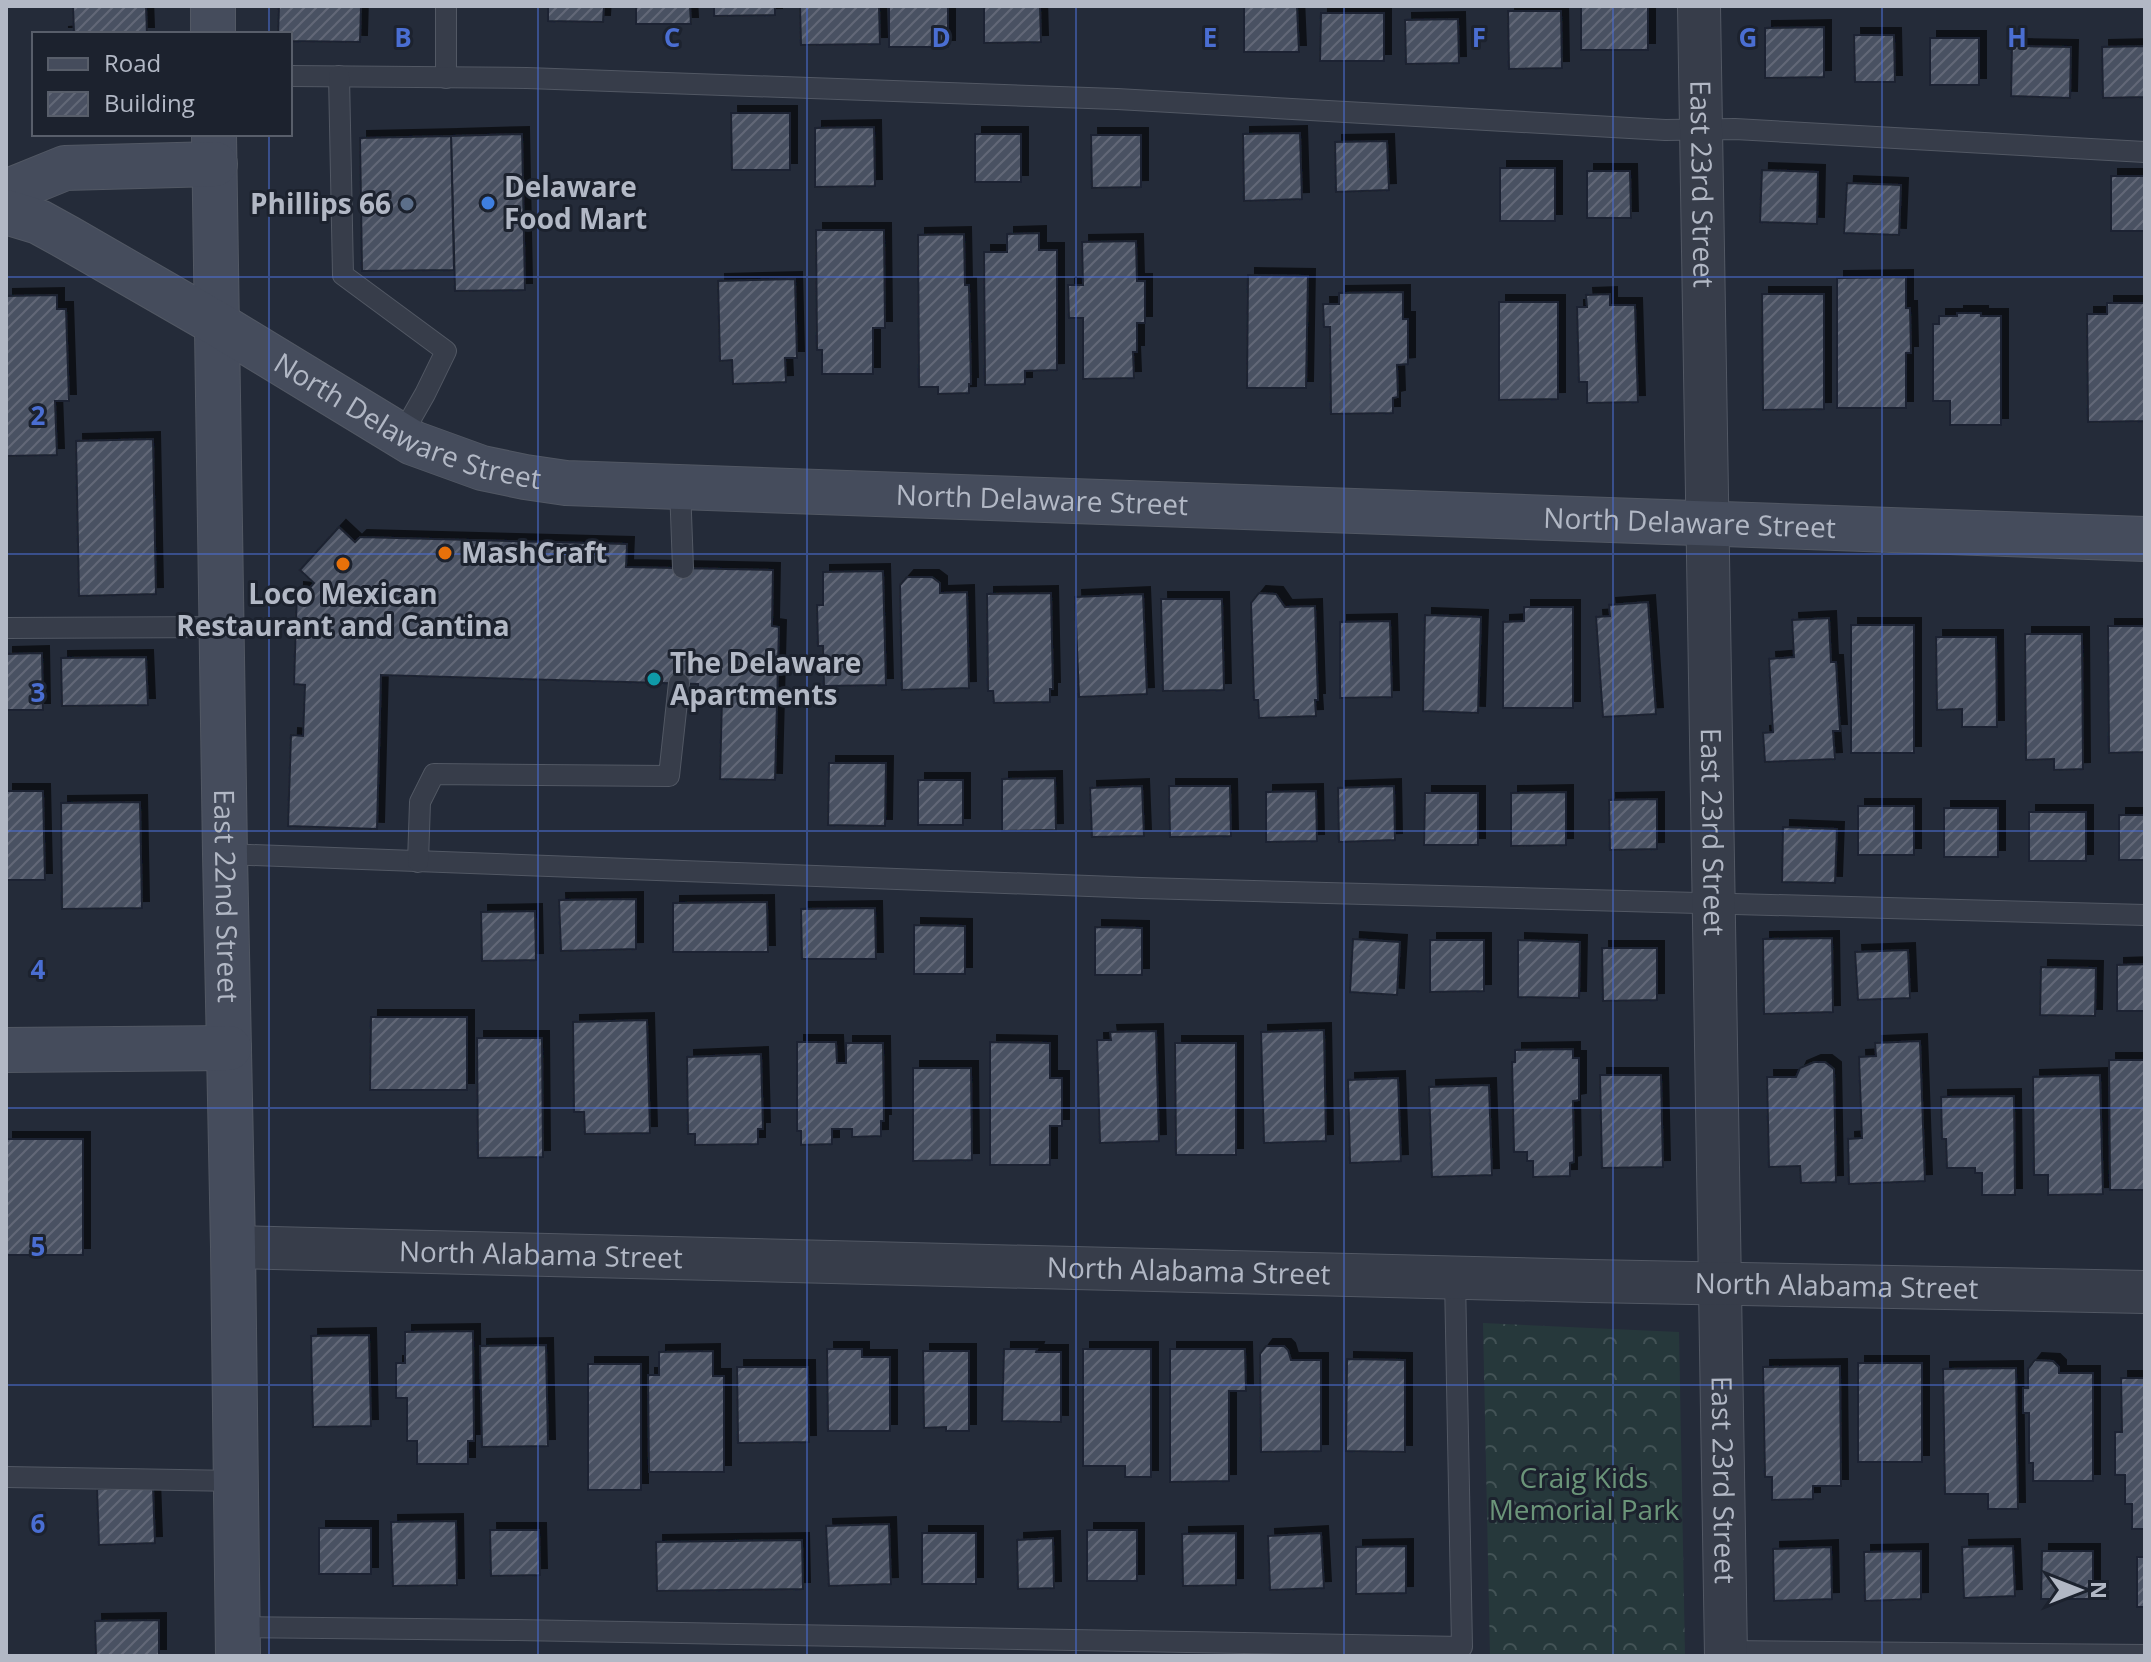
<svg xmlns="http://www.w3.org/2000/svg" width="2151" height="1662" viewBox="0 0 2151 1662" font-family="'Open Sans',sans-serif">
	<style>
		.forest { fill: url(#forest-crowns) }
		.building { fill: url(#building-hatch); stroke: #1e2430; stroke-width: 2; filter: url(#shadow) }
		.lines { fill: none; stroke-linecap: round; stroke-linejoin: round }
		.service-casing { stroke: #525864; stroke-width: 22 }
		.minor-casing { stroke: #525864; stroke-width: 44 }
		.secondary-casing { stroke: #525864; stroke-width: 46 }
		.service { stroke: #373d4a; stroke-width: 20 }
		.minor { stroke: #373d4a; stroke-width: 42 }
		.secondary { stroke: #454c5c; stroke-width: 44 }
		.grid { fill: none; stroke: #4a6ed2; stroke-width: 2; stroke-opacity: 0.55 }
		.shop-dot { fill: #3f7fe0; stroke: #1c222e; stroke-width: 3 }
		.service-dot { fill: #5c6f8a; stroke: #1c222e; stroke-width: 3 }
		.food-dot { fill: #e8710a; stroke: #1c222e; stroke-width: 3 }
		.culture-dot { fill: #0f9aa8; stroke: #1c222e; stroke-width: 3 }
		.labels { text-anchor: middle; stroke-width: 6; stroke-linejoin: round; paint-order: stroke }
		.street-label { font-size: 28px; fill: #b2b8c5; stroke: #1c222e }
		.poi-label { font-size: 28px; font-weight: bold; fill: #b2b8c5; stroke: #1c222e; text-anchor: start }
		.park-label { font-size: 28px; fill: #6b9579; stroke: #1c222e }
		.grid-label { font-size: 26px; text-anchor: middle; font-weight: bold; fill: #4a6ed2; stroke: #1c222e; stroke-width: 6; stroke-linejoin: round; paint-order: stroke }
	</style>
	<defs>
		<pattern id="forest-crowns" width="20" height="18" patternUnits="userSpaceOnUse" patternTransform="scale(2)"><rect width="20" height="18" fill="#26383b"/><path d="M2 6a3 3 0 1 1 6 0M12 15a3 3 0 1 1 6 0" fill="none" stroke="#435356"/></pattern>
		<pattern id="building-hatch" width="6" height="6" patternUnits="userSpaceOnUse" patternTransform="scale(2)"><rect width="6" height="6" fill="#4a5162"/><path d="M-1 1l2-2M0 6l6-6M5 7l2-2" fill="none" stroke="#626877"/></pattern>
		<filter id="shadow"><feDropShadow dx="7" dy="-7" stdDeviation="0" flood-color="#0009"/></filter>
	</defs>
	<rect width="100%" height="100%" fill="#242b39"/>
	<path class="forest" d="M1483,1323L1679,1332L1685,1656H1490Z"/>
	<g class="building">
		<path d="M73,6H146L147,34H61L74,33Z"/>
		<path d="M279,6H361L360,42L290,41V34H278Z"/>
		<path d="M548,6H604L603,22L548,21Z"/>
		<path d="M636,6H690L691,24H636Z"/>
		<path d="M714,6H775V15L714,16Z"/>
		<path d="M800,6H879L880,44L801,45Z"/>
		<rect x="889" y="6" width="59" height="41"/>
		<path d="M984,6H1040L1041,42L984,43Z"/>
		<path d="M1244,6H1297L1299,52H1244Z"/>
		<rect x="1581" y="6" width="67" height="44"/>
		<path d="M1508,11H1561L1562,68L1509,69Z"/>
		<path d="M1321,13H1384V61H1320Z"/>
		<path d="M1458,19L1459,63L1406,64L1405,20Z"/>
		<path d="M1824,27V77L1765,78V28Z"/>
		<path d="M1854,35H1894L1895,82H1855Z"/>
		<rect x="1930" y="38" width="49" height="47"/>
		<path d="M2012,46L2071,47L2070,98L2011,96Z"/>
		<path d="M2145,46V97L2103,98L2102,47Z"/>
		<path d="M731,113H790V170H732Z"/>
		<path d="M874,127L875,186L815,187V128Z"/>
		<path d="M1300,133L1302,199L1244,201L1243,134Z"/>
		<path d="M522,134L525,290L455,291L451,136Z"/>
		<rect x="975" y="134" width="46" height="48"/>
		<path d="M1091,135H1141V187L1092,188Z"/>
		<path d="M451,136L454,270L362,271L360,138Z"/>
		<path d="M1387,141L1389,190L1336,192L1335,142Z"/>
		<rect x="1500" y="168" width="55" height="53"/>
		<path d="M1762,170L1818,172L1817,224L1760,222Z"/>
		<path d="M1587,171H1630L1631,218H1587Z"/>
		<rect x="2111" y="176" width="34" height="55"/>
		<path d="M1847,183L1901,185L1899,235L1844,233Z"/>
		<path d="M816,230H884L885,328H873V374H822V350H817Z"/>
		<path d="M1039,233V250H1057V370L1025,371V384L985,385L984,252H1007V234Z"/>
		<path d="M964,234L965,285H969L971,384H969V393L938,394V387H919L918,235Z"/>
		<path d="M1136,241L1137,281H1145V323H1137V352H1133L1134,378L1083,379V318H1069L1068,285H1083L1082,242Z"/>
		<path d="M1248,275L1308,276L1306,388H1247Z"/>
		<path d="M1906,277V308H1910L1911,353H1906V408H1837V278Z"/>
		<path d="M795,279L797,358H785L786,382L733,384L732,360L720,361L718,281Z"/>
		<path d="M1403,292V319H1408V364L1397,365L1398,397L1393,398V413L1331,414L1330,327H1324L1323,304H1339V293Z"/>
		<path d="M1610,294V305H1635L1638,402L1587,403V382H1579L1577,307H1587L1586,295Z"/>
		<path d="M1762,294H1824V409L1763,410Z"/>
		<path d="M57,295V309H66L69,401H55L57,455L6,456V296Z"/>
		<path d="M1499,302H1558V399L1499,400Z"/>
		<path d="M2107,303H2145V421L2088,422L2087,314H2107Z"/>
		<path d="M1957,313H1981V316H2001V425H1950V401H1933V324H1939V316H1957Z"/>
		<path d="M153,439L156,594L79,596L76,441Z"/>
		<path d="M339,527L355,542L360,537L627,544L626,567L773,570L772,626L779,627L775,780L720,779L722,697L698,696V684L381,675L377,829L288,826L291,735L303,736L305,685L294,684L297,589L308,590L314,583L300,570Z"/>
		<path d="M883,571L886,685L824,686L823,646H818L817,605H823V572Z"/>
		<path d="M907,577H932L940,583V593L967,592L969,688L902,690L900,585Z"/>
		<path d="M1051,593L1053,689H1050V702L994,703L993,691H988L987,594Z"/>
		<path d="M1259,593L1276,594L1285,607L1315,606L1318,700H1315L1316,716L1259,718L1258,700H1254L1251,603Z"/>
		<path d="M1143,594L1147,694L1079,697L1075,597Z"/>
		<path d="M1161,599H1222L1224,690L1163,691Z"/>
		<path d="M1648,602L1656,714L1603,717L1596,617L1610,616L1609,605Z"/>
		<path d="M1524,607H1573V708H1503V622L1524,621Z"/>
		<path d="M1425,615L1481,617L1478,713L1423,711Z"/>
		<path d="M1829,618L1831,662H1836L1840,731H1833L1835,759L1765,762L1763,733L1773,732L1769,659L1794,657L1792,620Z"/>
		<path d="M1390,621L1392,697L1340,698V622Z"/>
		<rect x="1851" y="625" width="63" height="128"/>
		<path d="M2108,626H2145V752L2109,753Z"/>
		<path d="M2025,634H2082L2083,769L2054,770V759L2026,760Z"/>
		<path d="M1936,637H1996L1997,727H1962V709L1937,710Z"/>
		<path d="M42,653L43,710H6V654Z"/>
		<path d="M146,657L148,705L62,706L61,658Z"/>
		<path d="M829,763H886L885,826L828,825Z"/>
		<path d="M1055,778L1056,830L1002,831V779Z"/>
		<rect x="918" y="780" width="45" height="45"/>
		<path d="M1142,786L1144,836L1092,837L1090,788Z"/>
		<path d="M1169,786H1230L1231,836L1170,837Z"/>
		<path d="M1394,786L1395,840L1339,842L1338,788Z"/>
		<path d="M6,791H43L45,880H6Z"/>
		<path d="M1316,791L1317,841L1266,842V792Z"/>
		<path d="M1566,792V845L1511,846V793Z"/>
		<path d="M1425,793H1478V845H1424Z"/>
		<path d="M1657,799V849L1610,850L1609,800Z"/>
		<path d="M140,802L142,908L62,909L61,803Z"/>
		<rect x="1858" y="806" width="56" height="49"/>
		<rect x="1944" y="808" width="54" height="49"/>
		<rect x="2029" y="812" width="57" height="49"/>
		<rect x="2119" y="815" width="26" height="45"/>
		<path d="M1783,827L1837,829L1835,883L1782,882Z"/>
		<path d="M636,899V949L561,951L559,900Z"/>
		<path d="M767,902L768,952H673V903Z"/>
		<path d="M875,908L876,959H802L801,909Z"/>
		<path d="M535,911L536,960L482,961L481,912Z"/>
		<path d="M914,925L965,926V974H914Z"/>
		<path d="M1095,927L1142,928V975H1095Z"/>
		<path d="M1832,938L1833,1012L1764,1014L1763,939Z"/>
		<path d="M1353,939L1400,942L1397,995L1350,992Z"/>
		<path d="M1430,940H1484V991L1430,992Z"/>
		<path d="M1518,940L1580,942L1579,998L1518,997Z"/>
		<path d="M1602,948H1657V1000L1603,1001Z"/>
		<path d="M1908,950L1910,998L1858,1000L1855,952Z"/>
		<path d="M2145,964V1011H2117V965Z"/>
		<path d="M2041,967L2096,968L2095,1016L2040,1015Z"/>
		<path d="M371,1017H467V1090H370Z"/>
		<path d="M647,1020L650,1133L585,1134L584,1112H574L573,1022Z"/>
		<path d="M1324,1030L1326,1141L1264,1143L1261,1032Z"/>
		<path d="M1156,1031L1159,1141L1100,1143L1097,1040H1111L1110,1032Z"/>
		<path d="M477,1038H542L543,1157L478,1158Z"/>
		<path d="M1920,1041L1925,1181L1849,1184L1848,1139L1862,1138L1859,1057L1876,1056L1875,1043Z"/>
		<path d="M797,1042H836L837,1063H846V1043H883L884,1121H881V1136L852,1137V1129H832V1144L801,1145V1131H797Z"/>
		<path d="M990,1042L1050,1043V1078H1062V1126H1050V1165H990Z"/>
		<path d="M1175,1043H1236V1155H1176Z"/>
		<path d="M1573,1049V1058H1579V1100L1573,1101L1574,1162L1570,1163V1176L1533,1177V1161H1527V1152H1514L1512,1062H1515V1050Z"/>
		<path d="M761,1054L763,1129H758V1144L695,1145V1134H688L687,1057Z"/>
		<path d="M2109,1060H2145V1190H2110Z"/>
		<path d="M1814,1062H1825L1834,1069L1836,1182L1801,1183L1800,1166L1769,1167L1767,1077H1796L1800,1068Z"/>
		<path d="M913,1068H971L972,1160L913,1161Z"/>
		<path d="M1600,1075H1661L1663,1167L1602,1168Z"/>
		<path d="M2100,1075L2103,1194L2048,1195V1175H2034L2033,1077Z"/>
		<path d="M1398,1078L1401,1161L1350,1163L1348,1080Z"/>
		<path d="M1489,1085L1492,1175L1432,1177L1429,1087Z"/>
		<path d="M2014,1096L2015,1195H1982V1173H1975V1168H1947L1946,1139H1942L1941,1097Z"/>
		<rect x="6" y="1139" width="77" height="116"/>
		<path d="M473,1331L474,1441H468V1464H417V1441H407V1398H396V1363H405V1332Z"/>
		<path d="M369,1335L371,1426L313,1427L311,1336Z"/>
		<path d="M546,1345L548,1446L482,1447L480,1346Z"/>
		<path d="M1266,1346H1284L1288,1350L1291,1360H1321V1451L1261,1452L1260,1354Z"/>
		<path d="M827,1349H862V1357H890V1431H828Z"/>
		<path d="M1004,1349H1037L1036,1352H1061V1422L1002,1421Z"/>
		<path d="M1083,1349H1151V1477H1125V1466H1083Z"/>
		<path d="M1170,1349H1245L1246,1391H1229V1481L1170,1482Z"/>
		<path d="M713,1351V1376H724V1472H649L648,1375H659V1352Z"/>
		<path d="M923,1351H969V1431H946V1427L924,1428Z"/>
		<path d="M1347,1359L1405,1360V1452L1346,1451Z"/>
		<path d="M2035,1360L2053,1361L2059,1367V1373H2093V1481H2033V1463H2029V1413H2023V1388H2028V1369Z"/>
		<rect x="1858" y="1363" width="64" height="99"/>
		<rect x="588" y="1364" width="53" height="126"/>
		<path d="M1840,1366L1841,1486H1813V1499L1772,1500V1477H1765L1763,1367Z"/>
		<path d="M737,1367H808L809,1442L738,1443Z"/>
		<path d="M2016,1368L2018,1509H1988V1494H1945L1943,1369Z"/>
		<path d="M2121,1378H2145V1529H2132V1504H2125V1475H2115V1432H2122Z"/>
		<path d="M153,1487L155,1543L99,1545L97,1489Z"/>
		<path d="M456,1521L457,1585L393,1586L391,1522Z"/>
		<path d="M889,1524L891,1584L829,1586L826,1526Z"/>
		<rect x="319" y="1528" width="52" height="46"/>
		<path d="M490,1530H539L540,1575L491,1576Z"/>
		<rect x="1087" y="1530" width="50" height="51"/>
		<rect x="922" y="1533" width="54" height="51"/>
		<path d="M1236,1533V1585L1183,1586L1182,1534Z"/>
		<path d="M1321,1533L1324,1588L1270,1590L1268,1536Z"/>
		<path d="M1053,1538L1054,1588L1018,1589L1017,1540Z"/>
		<path d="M802,1540L803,1589L657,1591L656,1542Z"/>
		<path d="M1406,1546V1593L1356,1594V1547Z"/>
		<path d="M2013,1546L2015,1596L1964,1598L1962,1547Z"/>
		<path d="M1831,1547L1832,1599L1774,1601L1773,1549Z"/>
		<path d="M1921,1551V1599L1865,1601L1864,1552Z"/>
		<path d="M2042,1551H2093V1599H2041Z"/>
		<rect x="2137" y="1557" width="8" height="50"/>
		<path d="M159,1620V1656H96L95,1621Z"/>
	</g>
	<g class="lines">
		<defs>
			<g id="service">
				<path d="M446,6V78"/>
				<path d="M290,76L527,78L1117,99L1665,130L1735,129L2145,152"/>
				<path d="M339,76L343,275L446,351L425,394L401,436"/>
				<path d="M680,487L683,568"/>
				<path d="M6,628L222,627"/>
				<path d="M225,854L1142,888L2145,915"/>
				<path d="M418,862L420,802L434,774L669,776L679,683"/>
				<path d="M6,1477L237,1481"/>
				<path d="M237,1627L516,1630L1462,1647L1455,1278"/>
				<path d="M1726,1651L2145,1655"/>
			</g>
			<g id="minor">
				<path id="s1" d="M1699,6L1726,1656"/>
				<path id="s2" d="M233,1247L1591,1281L2145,1292"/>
			</g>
			<g id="secondary">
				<path d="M213,6V34"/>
				<path id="s3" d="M214,134L225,854L233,1247L238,1656"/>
				<path d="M6,192L65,168L215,164"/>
				<path id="s4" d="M6,212L39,222L68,238L219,325L413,443L482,468L525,477L566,483L2145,539"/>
				<path d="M6,1050L229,1048"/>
			</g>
		</defs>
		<use href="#service" class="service-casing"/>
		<use href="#minor" class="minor-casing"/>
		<use href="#secondary" class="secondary-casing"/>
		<use href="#service" class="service"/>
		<use href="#minor" class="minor"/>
		<use href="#secondary" class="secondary"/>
	</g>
	<path class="grid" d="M269,6V34M538,6V1656M807,6V1656M1076,6V1656M1344,6V1656M1613,6V1656M1882,6V1656M269,134V1656M6,277H2145M6,554H2145M6,831H2145M6,1108H2145M6,1385H2145"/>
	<circle class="shop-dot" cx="488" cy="203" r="8"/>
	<circle class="service-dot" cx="407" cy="204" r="8"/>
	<g class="food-dot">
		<circle cx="445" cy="553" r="8"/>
		<circle cx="343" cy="564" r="8"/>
	</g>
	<circle class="culture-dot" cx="654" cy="679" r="8"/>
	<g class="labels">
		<g class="street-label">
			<text dy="10" stroke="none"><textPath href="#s1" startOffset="178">East 23rd Street</textPath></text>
			<text dy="10" stroke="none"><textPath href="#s4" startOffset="456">North Delaware Street</textPath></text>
			<text dy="10" stroke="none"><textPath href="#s4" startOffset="1104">North Delaware Street</textPath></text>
			<text dy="10" stroke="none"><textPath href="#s4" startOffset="1752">North Delaware Street</textPath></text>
			<text dy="10" stroke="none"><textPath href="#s1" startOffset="826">East 23rd Street</textPath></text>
			<text dy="10" stroke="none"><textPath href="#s3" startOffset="762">East 22nd Street</textPath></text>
			<text dy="10" stroke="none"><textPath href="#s2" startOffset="308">North Alabama Street</textPath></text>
			<text dy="10" stroke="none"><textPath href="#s2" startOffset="956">North Alabama Street</textPath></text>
			<text dy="10" stroke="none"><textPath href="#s2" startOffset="1604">North Alabama Street</textPath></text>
			<text dy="10" stroke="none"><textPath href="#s1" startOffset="1474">East 23rd Street</textPath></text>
		</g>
		<g class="poi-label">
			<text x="504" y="197">Delaware<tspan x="504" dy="32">Food Mart</tspan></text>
			<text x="391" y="214" text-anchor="end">Phillips 66</text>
			<text x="461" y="563">MashCraft</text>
			<text x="343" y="604" text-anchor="middle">Loco Mexican<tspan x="343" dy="32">Restaurant and Cantina</tspan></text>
			<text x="670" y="673">The Delaware<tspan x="670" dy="32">Apartments</tspan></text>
		</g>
		<g class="park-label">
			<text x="1584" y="1488">Craig Kids<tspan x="1584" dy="32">Memorial Park</tspan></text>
		</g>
	</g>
	<g class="grid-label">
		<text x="403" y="47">B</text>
		<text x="672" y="47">C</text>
		<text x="941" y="47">D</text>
		<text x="1210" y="47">E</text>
		<text x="1479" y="47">F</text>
		<text x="1748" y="47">G</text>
		<text x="2017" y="47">H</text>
		<text x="38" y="425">2</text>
		<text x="38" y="702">3</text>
		<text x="38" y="979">4</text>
		<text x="38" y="1256">5</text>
		<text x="38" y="1533">6</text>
	</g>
	<rect width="2151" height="1662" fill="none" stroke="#b2b8c5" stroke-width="16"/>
	<rect x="32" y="32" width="260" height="104" fill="#1c222e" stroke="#585e6a" stroke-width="2"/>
	<rect x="48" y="58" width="40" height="12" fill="#454c5c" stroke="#585e6a" stroke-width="2"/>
	<text x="104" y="72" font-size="24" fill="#b2b8c5">Road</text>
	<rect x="48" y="92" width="40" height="24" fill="url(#building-hatch)" stroke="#585e6a" stroke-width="2"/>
	<text x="104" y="112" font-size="24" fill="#b2b8c5">Building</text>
	<g transform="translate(2079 1590) rotate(90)" stroke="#1c222e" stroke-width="6" paint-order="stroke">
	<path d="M0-6L14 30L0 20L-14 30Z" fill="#b2b8c5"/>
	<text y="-12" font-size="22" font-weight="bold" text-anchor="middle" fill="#b2b8c5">N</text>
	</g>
</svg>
